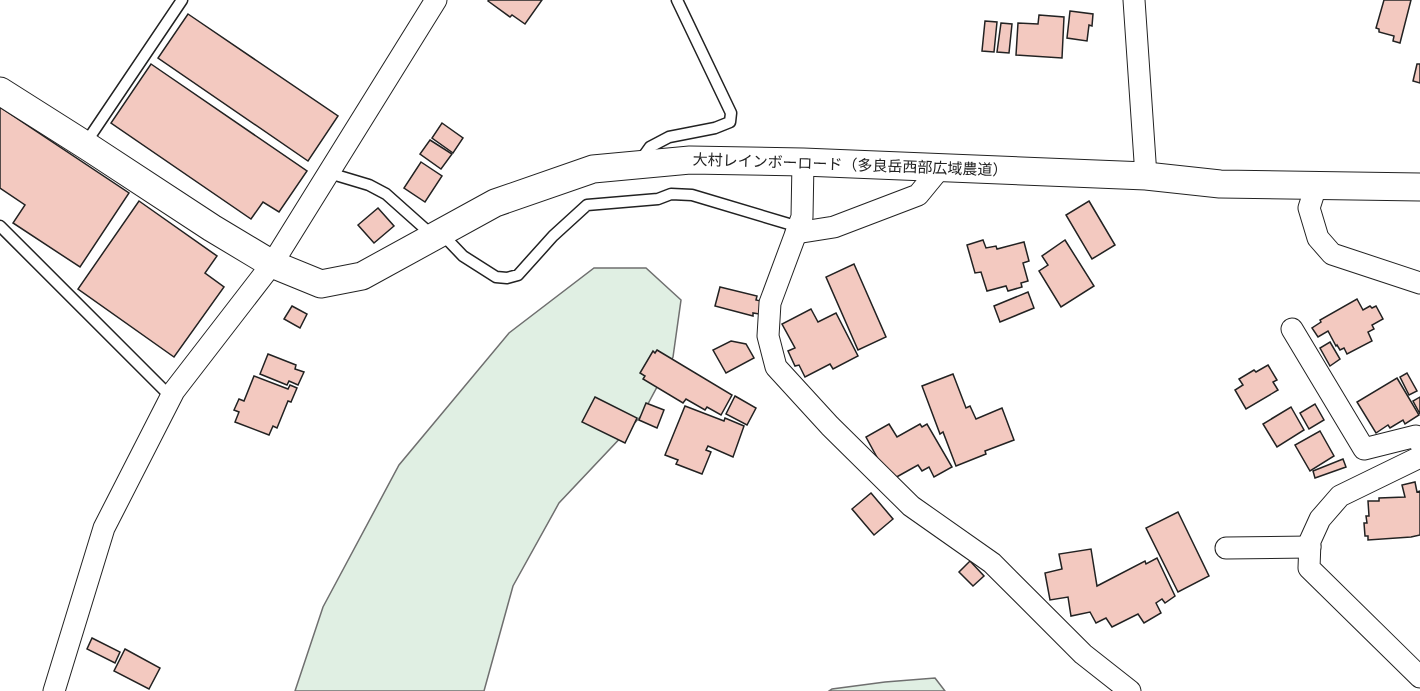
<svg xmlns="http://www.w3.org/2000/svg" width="1420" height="691" viewBox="0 0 1420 691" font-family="Georgia,'Noto Sans JP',serif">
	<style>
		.green { fill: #e0efe3; stroke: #6f6f6f; stroke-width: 1.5 }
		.building { fill: #f3c9c0; stroke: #222; stroke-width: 1.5 }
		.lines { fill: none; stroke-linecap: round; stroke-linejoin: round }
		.service-casing { stroke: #222; stroke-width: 13 }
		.minor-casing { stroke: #222; stroke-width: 23 }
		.tertiary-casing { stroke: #222; stroke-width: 29 }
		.service { stroke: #fff; stroke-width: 10 }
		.minor { stroke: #fff; stroke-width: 21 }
		.tertiary { stroke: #fff; stroke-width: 27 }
		.labels { text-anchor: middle; stroke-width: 4.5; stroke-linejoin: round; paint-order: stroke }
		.street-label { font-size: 15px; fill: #222; stroke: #fff }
	</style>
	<rect width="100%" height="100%" fill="#fff"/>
	<g class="green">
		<path d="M594,268H646L681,300L673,357L642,415L559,503L513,586L484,691H295L323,607L399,465L509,333Z"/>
		<path d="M935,678L945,691H829L832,689L885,682Z"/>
	</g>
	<g class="building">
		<path d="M489,0H542L525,24L512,15L510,17L488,1Z"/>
		<path d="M1384,0H1411L1400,43L1393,41L1394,36L1379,32V29L1376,28Z"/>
		<path d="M1070,11L1093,14L1092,26L1089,25L1087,41L1067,38Z"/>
		<path d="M188,14L338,116L308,161L158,58Z"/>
		<path d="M1039,15L1064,17L1062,58L1016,55L1018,23L1038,24Z"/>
		<path d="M985,21L997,22L994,52L982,51Z"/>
		<path d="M1001,23L1012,24L1009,53L997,52Z"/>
		<path d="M151,64L307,171L279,212L263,202L251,219L111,123Z"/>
		<path d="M1417,64H1420V83L1413,81Z"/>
		<path d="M0,107L129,193L80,267L13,223L25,205L0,188Z"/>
		<path d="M442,123L463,138L453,153L432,138Z"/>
		<path d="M430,140L452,154L441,169L420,154Z"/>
		<path d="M421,162L442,176L425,202L404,188Z"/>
		<path d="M139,201L217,256L205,273L224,287L174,357L78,289Z"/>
		<path d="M1089,201L1115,245L1092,259L1066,215Z"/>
		<path d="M378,208L394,226L374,243L358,225Z"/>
		<path d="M983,240L986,248L996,246L997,249L1024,242L1029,261L1023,263L1028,281L1021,283L1022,287L1008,291L1006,286L987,291L981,272L975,273L967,245Z"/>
		<path d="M1065,240L1094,286L1061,307L1039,271L1048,265L1042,256Z"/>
		<path d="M854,264L886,337L858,350L826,277Z"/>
		<path d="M720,287L757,296L756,300L761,301L759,314L753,313V316L715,306Z"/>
		<path d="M1028,292L1034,308L1000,322L994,306Z"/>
		<path d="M1357,299L1363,310L1370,306L1372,308L1376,306L1383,319L1372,325L1374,329L1368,332L1372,341L1347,354L1344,348L1340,350L1337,345L1336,346L1328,331L1318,337L1312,328L1321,322L1320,320Z"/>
		<path d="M292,306L307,314L300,328L284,319Z"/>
		<path d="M811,309L818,322L836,313L858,356L833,369L830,364L805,377L799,365L795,366L788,351L795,348L782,324Z"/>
		<path d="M731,341L746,344L754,358L726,373L713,350Z"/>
		<path d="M1330,342L1340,359L1330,366L1320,348Z"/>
		<path d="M657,350L732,395L721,415L707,407L705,410L686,399L683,403L643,379L645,376L640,373L653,351L655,353Z"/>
		<path d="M268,354L296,365L295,369L304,372L298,385L289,381L287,385L260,374Z"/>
		<path d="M1268,365L1277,380L1273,382L1278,390L1246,409L1235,390L1243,385L1239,379L1254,370L1256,372Z"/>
		<path d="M1407,373L1417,391L1409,395L1400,377Z"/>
		<path d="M953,374L966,408L970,406L976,419L1002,408L1014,440L985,451L986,454L956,466L943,432L940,434L922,386Z"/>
		<path d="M254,376L288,389L290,385L297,388L291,402L288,401L277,428L273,426L269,435L235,422L239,412L234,410L239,399L244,401Z"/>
		<path d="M1397,378L1419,415L1405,424L1403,420L1390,428L1388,425L1376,433L1357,402Z"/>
		<path d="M735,396L756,408L747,425L726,414Z"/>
		<path d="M595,397L637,418L625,443L582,422Z"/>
		<path d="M1420,397V414L1413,401Z"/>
		<path d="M646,403L664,410L657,428L639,420Z"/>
		<path d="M1315,404L1324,420L1309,429L1300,413Z"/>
		<path d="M685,406L724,421L725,418L744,426L733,457L708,446L706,450L711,452L702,474L676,464L678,460L665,455Z"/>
		<path d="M1291,407L1304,430L1277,447L1263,424Z"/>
		<path d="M889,424L897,437L920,424L922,427L927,424L952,467L934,477L929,467L922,471L918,465L893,479L885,472L866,437Z"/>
		<path d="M1320,431L1334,456L1310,471L1295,445Z"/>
		<path d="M1343,459L1346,467L1315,478L1313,471Z"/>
		<path d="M1415,482L1417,492L1420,491V535L1411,537L1368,540V536H1365L1364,523H1367L1366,516H1369L1368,501H1379V498L1405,497L1402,485Z"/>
		<path d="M871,493L893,519L874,535L852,509Z"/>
		<path d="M1178,512L1209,576L1178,592L1146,528Z"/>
		<path d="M1091,549L1097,586L1145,561L1146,564L1157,558L1175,596L1165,603L1162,599L1156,603L1161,613L1144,623L1138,614L1112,627L1106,618L1096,623L1090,612L1071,616L1068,597L1050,600L1045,573L1062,569L1059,554Z"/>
		<path d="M970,561L984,576L973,586L959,572Z"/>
		<path d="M92,638L120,652L115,663L87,649Z"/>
		<path d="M125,649L160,668L149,689L114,671Z"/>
	</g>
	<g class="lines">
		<defs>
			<g id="service">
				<path d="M85,144L182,0"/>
				<path d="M640,161L650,147L669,137L715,128L730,122L731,113L677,0"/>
				<path d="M329,173L369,185L386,194L432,235"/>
				<path d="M0,226L171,397"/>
				<path d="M441,233L463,256L496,277L507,278L518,275L553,236L587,205L658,199L671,194L692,195L799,227"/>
			</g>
			<g id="minor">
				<path d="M1134,0L1146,176"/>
				<path d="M803,162L802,217L770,303L768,336L776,367L830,426L911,506L992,563L1083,654L1130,691"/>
				<path d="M1316,186L1309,208L1318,238L1332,254L1420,283"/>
				<path d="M796,233L834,227L918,195L941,167"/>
				<path d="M1292,329L1364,449L1416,436L1420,443"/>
				<path d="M1420,457L1340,496L1320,519L1310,541L1309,568L1420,677"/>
				<path d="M1226,548L1310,547"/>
				<path d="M54,691L104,528L174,391L272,264L436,0"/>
			</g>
			<path id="tertiary" d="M0,91L90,148L212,228L272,264L321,284L362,276L495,203L593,169L690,160L803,162L1146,176L1220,184L1420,187"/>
		</defs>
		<use href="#service" class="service-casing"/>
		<use href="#minor" class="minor-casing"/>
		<use href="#tertiary" class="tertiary-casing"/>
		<use href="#service" class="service"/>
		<use href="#minor" class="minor"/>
		<use href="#tertiary" class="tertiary"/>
	</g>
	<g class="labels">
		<g class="street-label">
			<text transform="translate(850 165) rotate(2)" y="5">大村レインボーロード（多良岳西部広域農道）</text>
		</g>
	</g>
</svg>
